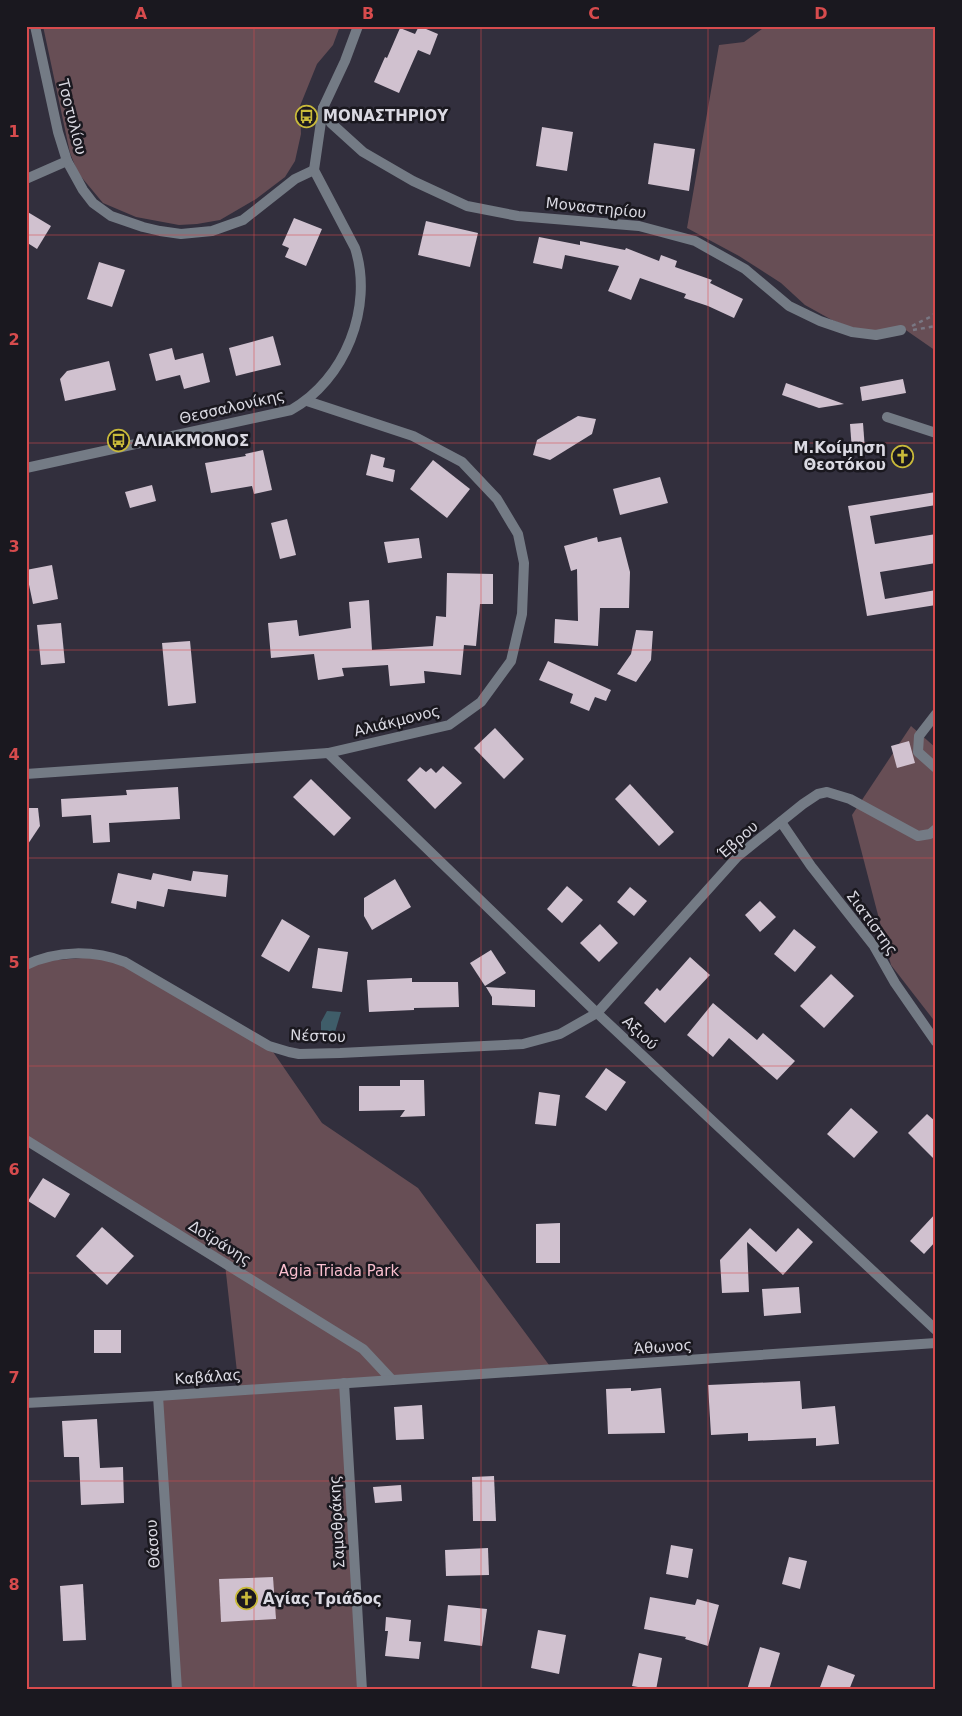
<svg xmlns="http://www.w3.org/2000/svg" width="962" height="1716" viewBox="0 0 962 1716" font-family="'DejaVu Sans',sans-serif">
	<style>
		.green { fill: #674e55 }
		.water { fill: #3f5d69 }
		.building { fill: #d0c1cf }
		.lines { fill: none; stroke-linecap: round; stroke-linejoin: round }
		.path { stroke: #797783; stroke-width: 2.5; stroke-dasharray: 4 4; stroke-linecap: butt }
		.minor { stroke: #747b85; stroke-width: 10 }
		.tertiary { stroke: #747b85; stroke-width: 10 }
		.grid { fill: none; stroke: #d74b4d; stroke-width: 1; stroke-opacity: 0.55 }
		.labels { text-anchor: middle; stroke-width: 5; stroke-linejoin: round; paint-order: stroke }
		.poi-label { font-size: 15px; font-weight: bold; fill: #dad9e2; stroke: #1a181f; text-anchor: start }
		.street-label { font-size: 15px; fill: #dad9e2; stroke: #1a181f }
		.park-label { font-size: 15px; fill: #fabfcf; stroke: #1a181f }
		.neatline { fill: none; stroke: #d74b4d; stroke-width: 2 }
		.grid-label { font-size: 16px; text-anchor: middle; font-weight: bold; fill: #d74b4d }
	</style>
	<rect width="100%" height="100%" fill="#322f3d"/>
	<g class="green">
		<path d="M43,26H340L333,45L317,64L300,106L301,134L295,161L285,177L256,199L220,220L197,224L179,225L136,217L103,203L78,173L70,153Z"/>
		<path d="M766,26H936V351L900,326L877,334L852,328L832,320L805,305L781,283L739,256L687,228L719,45L744,42Z"/>
		<path d="M911,726L936,748V1023L891,965L852,815Z"/>
		<path d="M107,956L269,1046L322,1123L418,1188L552,1369L344,1383L362,1690H177L158,1396L239,1390L225,1264L26,1140V965L32,962Z"/>
	</g>
	<path class="water" d="M327,1011L341,1012L335,1032L321,1031V1022Z"/>
	<g class="building">
		<path d="M419,26L438,34L430,55L418,50L399,93L374,82L385,57L387,58L400,28L415,34Z"/>
		<path d="M542,127L573,132L567,171L536,166Z"/>
		<path d="M654,143L695,149L689,191L648,184Z"/>
		<path d="M26,211L51,226L37,249L26,242Z"/>
		<path d="M294,218L322,229L306,266L285,257L289,248L282,245Z"/>
		<path d="M426,221L478,233L470,267L418,255Z"/>
		<path d="M539,237L580,245V241L625,250L626,248L659,261L661,255L677,261L675,267L712,280L710,283L743,299L734,318L708,306L684,298L686,294L640,278L631,300L608,291L619,266L565,255L562,269L533,263Z"/>
		<path d="M99,262L125,270L112,307L87,299Z"/>
		<path d="M273,336L281,365L236,376L229,348Z"/>
		<path d="M172,348L175,360L203,353L210,382L184,389L180,375L156,381L149,354Z"/>
		<path d="M109,361L116,390L65,401L60,379L67,371Z"/>
		<path d="M903,379L906,393L862,401L860,387Z"/>
		<path d="M786,383L844,404L819,408L782,395Z"/>
		<path d="M578,416L596,419L592,434L550,460L533,455L537,440Z"/>
		<path d="M863,423L865,450L852,451L850,424Z"/>
		<path d="M263,450L272,490L254,494L252,486L211,493L205,463L246,456L245,454Z"/>
		<path d="M371,454L385,458L383,467L395,470L393,482L366,475Z"/>
		<path d="M433,460L470,489L447,518L410,489Z"/>
		<path d="M660,477L668,503L620,515L613,489Z"/>
		<path d="M152,485L156,501L130,508L125,492Z"/>
		<path d="M936,492V505L870,516L875,544L936,534V563L880,572L885,599L936,590V605L867,616L848,506Z"/>
		<path d="M287,519L296,555L280,559L271,523Z"/>
		<path d="M597,537L598,542L621,537L630,572L629,608H600L598,646L554,643L555,619L578,621L577,569L571,571L564,546Z"/>
		<path d="M419,538L422,558L388,563L384,542Z"/>
		<path d="M52,565L58,599L33,604L26,570Z"/>
		<path d="M447,573L493,574V604H480L476,646L464,645L461,675L424,671L425,683L390,686L388,665L342,668L344,676L318,680L314,654L271,658L268,623L297,620L299,636L351,628L349,602L369,600L372,650L433,646L436,616L446,617Z"/>
		<path d="M61,623L65,663L41,665L37,625Z"/>
		<path d="M636,630L653,631L651,660L636,682L617,674L631,654Z"/>
		<path d="M190,641L196,703L168,706L162,643Z"/>
		<path d="M548,661L611,690L606,701L595,697L589,711L570,703L573,694L539,680Z"/>
		<path d="M495,728L524,759L504,779L474,748Z"/>
		<path d="M909,741L915,763L897,768L891,746Z"/>
		<path d="M443,766L462,783L435,809L407,780L420,767L426,772L431,768L436,773Z"/>
		<path d="M311,779L351,818L334,836L293,797Z"/>
		<path d="M630,784L674,832L659,846L615,799Z"/>
		<path d="M178,787L180,819L109,823L110,842L93,843L91,815L62,817L61,799L127,795L126,790Z"/>
		<path d="M26,808H38L40,826L26,847Z"/>
		<path d="M193,871L228,875L226,897L168,889L164,907L137,901L136,909L111,903L118,873L151,880L153,873L191,881Z"/>
		<path d="M395,879L411,907L372,930L364,916V898Z"/>
		<path d="M567,886L583,900L562,923L547,909Z"/>
		<path d="M630,887L647,901L634,916L617,902Z"/>
		<path d="M760,901L776,917L760,932L745,915Z"/>
		<path d="M282,919L310,936L289,972L261,956Z"/>
		<path d="M600,924L618,943L599,962L580,943Z"/>
		<path d="M794,929L816,947L795,972L774,954Z"/>
		<path d="M318,948L348,952L342,992L312,988Z"/>
		<path d="M491,950L506,973L485,986L470,963Z"/>
		<path d="M690,957L710,975L665,1023L644,1003L657,988L660,991Z"/>
		<path d="M831,974L854,996L824,1028L800,1006Z"/>
		<path d="M412,978V982H458L459,1007L414,1008V1010L369,1012L367,980Z"/>
		<path d="M486,987L535,990V1007L492,1005V997Z"/>
		<path d="M713,1003L757,1040L763,1033L795,1061L777,1080L729,1038L713,1057L687,1035Z"/>
		<path d="M606,1068L626,1082L606,1111L585,1097Z"/>
		<path d="M400,1080H424L425,1116L400,1117L405,1110L359,1111V1086H400Z"/>
		<path d="M539,1092L560,1095L556,1126L535,1124Z"/>
		<path d="M851,1108L878,1132L854,1158L827,1134Z"/>
		<path d="M927,1114L936,1122V1161L908,1133Z"/>
		<path d="M43,1178L70,1194L55,1218L28,1201Z"/>
		<path d="M936,1213V1241L924,1254L910,1241Z"/>
		<path d="M560,1223V1263H536V1224Z"/>
		<path d="M102,1227L134,1256L107,1285L76,1256Z"/>
		<path d="M750,1228L776,1252L798,1228L813,1242L783,1275L747,1242L749,1292L722,1293L720,1260Z"/>
		<path d="M799,1287L801,1313L764,1316L762,1289Z"/>
		<rect x="94" y="1330" width="27" height="23"/>
		<path d="M800,1381L802,1409L835,1406L839,1444L816,1446V1438L748,1441V1433L711,1435L708,1385Z"/>
		<path d="M631,1388V1391L661,1388L665,1433L608,1434L606,1389Z"/>
		<path d="M422,1405L424,1439L396,1440L394,1407Z"/>
		<path d="M97,1419L100,1468L123,1467L124,1503L81,1505L79,1457H64L62,1421Z"/>
		<path d="M494,1476L496,1521H473L472,1477Z"/>
		<path d="M401,1485L402,1501L375,1503L373,1487Z"/>
		<path d="M671,1545L693,1549L688,1578L666,1574Z"/>
		<path d="M488,1548L489,1575L446,1576L445,1550Z"/>
		<path d="M789,1557L807,1561L800,1589L782,1584Z"/>
		<path d="M273,1577L276,1619L221,1622L219,1579Z"/>
		<path d="M83,1584L86,1640L63,1641L60,1586Z"/>
		<path d="M650,1597L695,1605L697,1599L719,1605L708,1646L685,1639L686,1637L644,1629Z"/>
		<path d="M448,1605L487,1609L482,1646L444,1641Z"/>
		<path d="M386,1617L411,1620L409,1641L421,1642L419,1659L385,1656L388,1631H385Z"/>
		<path d="M538,1630L566,1635L559,1674L531,1668Z"/>
		<path d="M760,1647L780,1653L769,1690H747Z"/>
		<path d="M639,1653L662,1658L656,1690L632,1686Z"/>
		<path d="M828,1665L855,1675L849,1690H819Z"/>
	</g>
	<g class="lines">
		<g class="path">
			<path d="M912,326L932,316L936,312"/>
			<path d="M913,330L936,326"/>
		</g>
		<g class="minor">
			<path d="M35,26L58,132L67,161L83,190L93,203L111,216L143,227L160,231L181,234L212,231L243,220L295,179L314,170"/>
			<path d="M323,108L331,123L363,152L413,181L467,206L518,216L639,226L695,241L745,269L789,306L820,321L852,332L876,335L901,330"/>
			<path d="M26,179L67,161"/>
			<path d="M887,417L936,433"/>
			<path d="M936,714L919,736L918,752L936,768"/>
			<path d="M328,753L597,1013L936,1330"/>
			<path d="M26,774L328,753L449,725L481,702L511,661L522,614L524,563L518,534L497,499L462,462L413,436L307,401"/>
			<path d="M781,822L811,866L874,946L895,983L936,1042"/>
			<path d="M26,965C57,950 94,950 125,962L269,1046L289,1052L299,1054L340,1053L523,1044L560,1034L597,1013L738,856L803,804L818,794L827,792L850,799L918,836L930,834L936,829"/>
			<path d="M26,1140L363,1349L392,1380"/>
			<path d="M344,1383L362,1690"/>
			<path d="M158,1396L177,1690"/>
			<path d="M26,1403L158,1396L936,1343"/>
		</g>
		<path class="tertiary" d="M26,468L291,410C345,380 374,307 355,248L314,170L323,108L345,61L358,26"/>
	</g>
	<path class="grid" d="M254,26V1690M481,26V1690M708,26V1690M26,235H936M26,443H936M26,650H936M26,858H936M26,1066H936M26,1273H936M26,1481H936"/>
	<defs>
		<symbol id="bus-ring" viewBox="-11 -11 22 22"><circle r="9.5" fill="#1a181f" stroke="#c9ba3a" stroke-width="1.5"/><path d="M-5-6H5V4H4V6H2V4H-2V6H-4V4H-5ZM-3.5-4V0h7V-4ZM-3.5 1.2v1.5H-2V1.2ZM2 1.2v1.5H3.5V1.2Z" fill="#c9ba3a"/></symbol>
		<symbol id="church-ring" viewBox="-11 -11 22 22"><circle r="9.5" fill="#1a181f" stroke="#c9ba3a" stroke-width="1.5"/><path d="M-1.2-6h2.4v3.5h3.3v2.4h-3.3V6h-2.4V-.1h-3.3v-2.4h3.3Z" fill="#c9ba3a"/></symbol>
	</defs>
	<g fill-rule="evenodd">
		<use href="#bus-ring" x="294" y="104" width="25" height="25"/>
		<use href="#bus-ring" x="106" y="428" width="25" height="25"/>
		<use href="#church-ring" x="890" y="444" width="25" height="25"/>
		<use href="#church-ring" x="234" y="1586" width="25" height="25"/>
	</g>
	<g class="labels">
		<g class="poi-label">
			<text x="323" y="121">ΜΟΝΑΣΤΗΡΙΟΥ</text>
			<text x="134" y="446">ΑΛΙΑΚΜΟΝΟΣ</text>
			<text x="886" y="453" text-anchor="end">Μ.Κοίμηση<tspan x="886" dy="17">Θεοτόκου</tspan></text>
			<text x="263" y="1604">Αγίας Τριάδος</text>
		</g>
		<g class="street-label">
			<text transform="translate(72 117) rotate(76)" y="5">Τσοτυλίου</text>
			<text transform="translate(596 208) rotate(6)" y="5">Μοναστηρίου</text>
			<text transform="translate(232 407) rotate(-13)" y="5">Θεσσαλονίκης</text>
			<text transform="translate(397 721) rotate(-14)" y="5">Αλιάκμονος</text>
			<text transform="translate(738 840) rotate(-42)" y="5">Έβρου</text>
			<text transform="translate(872 923) rotate(54)" y="5">Σιατίστης</text>
			<text transform="translate(640 1033) rotate(43)" y="5">Αξιού</text>
			<text transform="translate(318 1036) rotate(2)" y="5">Νέστου</text>
			<text transform="translate(220 1243) rotate(32)" y="5">Δοϊράνης</text>
			<text transform="translate(663 1347) rotate(-4)" y="5">Άθωνος</text>
			<text transform="translate(208 1377) rotate(-4)" y="5">Καβάλας</text>
			<text transform="translate(337 1522) rotate(-93)" y="5">Σαμοθράκης</text>
			<text transform="translate(153 1544) rotate(-94)" y="5">Θάσου</text>
		</g>
		<g class="park-label">
			<text x="339" y="1276">Agia Triada Park</text>
		</g>
	</g>
	<rect width="962" height="1716" fill="none" stroke="#1a181f" stroke-width="55"/>
	<rect x="28" y="28" width="906" height="1660" class="neatline"/>
	<g class="grid-label">
		<text x="141" y="19">A</text>
		<text x="368" y="19">B</text>
		<text x="594" y="19">C</text>
		<text x="821" y="19">D</text>
		<text x="14" y="137">1</text>
		<text x="14" y="345">2</text>
		<text x="14" y="552">3</text>
		<text x="14" y="760">4</text>
		<text x="14" y="968">5</text>
		<text x="14" y="1175">6</text>
		<text x="14" y="1383">7</text>
		<text x="14" y="1590">8</text>
	</g>
</svg>
